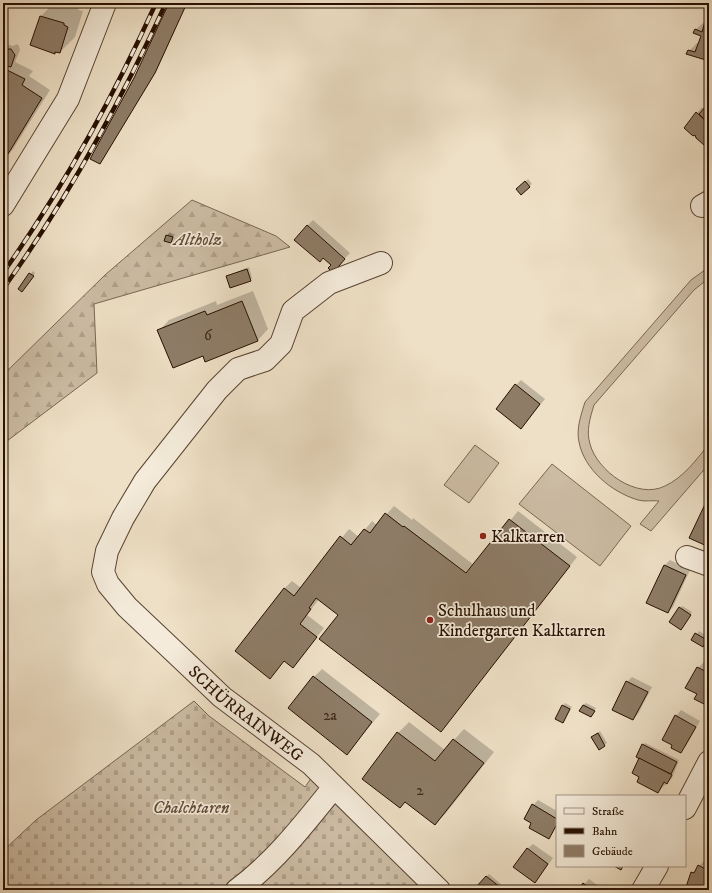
<svg xmlns="http://www.w3.org/2000/svg" width="712" height="893" viewBox="0 0 712 893" font-family="'IM FELL DW Pica',serif">
	<style>
		.forest { fill: url(#forest-firs); stroke: #7a6652 }
		.cemetery { fill: url(#cemetery-stones); stroke: #7a6652 }
		.pitch { fill: #ccbca4; stroke: #7a6652 }
		.shadow { fill: #0003 }
		.building { fill: #8e7c67; stroke: #270f00 }
		.lines { fill: none; stroke-linecap: round; stroke-linejoin: round }
		.minor-casing { stroke: #594332; stroke-width: 24 }
		.minor { stroke: #f4ebda; stroke-width: 22 }
		.rail-casing { stroke: #270f00; stroke-width: 4.5 }
		.rail { stroke: #f4ebda; stroke-width: 3; stroke-dasharray: 9; stroke-linecap: butt }
		.poi-dot { fill: #8f2418; stroke: #f4ebda; stroke-width: 1.5 }
		.labels { text-anchor: middle; stroke-width: 3.5; stroke-linejoin: round; paint-order: stroke }
		.number-label { font-size: 15px; fill: #412a1a }
		.park-label { font-size: 17px; font-style: italic; fill: #614c39; stroke: #f4ebda }
		.poi-label { font-size: 17px; fill: #270f00; stroke: #f4ebda; text-anchor: start }
		.street-label { font-size: 17px; fill: #270f00; stroke: #f4ebda }
	</style>
	<defs>
		<pattern id="forest-firs" width="22" height="20" patternUnits="userSpaceOnUse"><rect width="22" height="20" fill="#ccbca4"/><path d="M5 1l3.5 6h-7zM16 11l3.5 6h-7z" fill="#afa08b"/></pattern>
		<pattern id="cemetery-stones" width="16" height="16" patternUnits="userSpaceOnUse"><rect width="16" height="16" fill="#ccbca4"/><path d="M2 7V4a2 2 0 0 1 4 0v3zM10 15v-3a2 2 0 0 1 4 0v3z" fill="#afa08b"/></pattern>
	</defs>
	<rect width="100%" height="100%" fill="#eee0c6"/>
	<filter id="stains"><feTurbulence type="fractalNoise" baseFrequency=".005" numOctaves="4"/><feColorMatrix values="0 0 0 0 .2 0 0 0 0 .09 0 0 0 0 .02 0 0 0 .5 -.17"/></filter>
	<radialGradient id="worn" r=".72"><stop offset=".6" stop-color="#630" stop-opacity="0"/><stop offset="1" stop-color="#630" stop-opacity=".3"/></radialGradient>
	<path class="forest" d="M192,200L276,236L290,247L94,304L97,373L3,444V375L105,275Z"/>
	<path class="cemetery" d="M194,701L209,716L305,787L312,777L430,890H3V851L36,820Z"/>
	<g class="pitch">
		<path d="M709,267V278L694,290L594,405C590,418 586,431 590,444C597,471 637,500 665,486C684,477 696,460 709,444V464L651,531L640,524L659,501C653,500 644,502 638,500C611,492 584,469 579,442C576,429 581,415 585,402L691,280Z"/>
		<path d="M475,445L499,463L469,503L444,485Z"/>
		<path d="M552,464L631,526L600,566L519,504Z"/>
	</g>
	<g class="shadow">
		<path d="M54,3H62L79,8L78,10L83,11L75,37L60,52L31,44L41,16Z"/>
		<path d="M170,3H187L157,70L100,163L135,78Z"/>
		<path d="M709,15V60L689,51L697,43H699L702,35L695,30L704,22L706,23Z"/>
		<path d="M3,43L13,46L17,44L19,46L20,50L15,62L33,71L29,76L50,90L13,149L5,158L3,156Z"/>
		<path d="M709,104V139L697,113L702,107L704,109Z"/>
		<path d="M528,179L532,184L521,193L518,189Z"/>
		<path d="M313,220L350,253L338,266L332,265L307,226Z"/>
		<path d="M169,233L175,234L171,242L167,236Z"/>
		<path d="M249,267L252,278L250,280L227,276Z"/>
		<path d="M33,271L35,273L25,288H19Z"/>
		<path d="M253,291L268,329L258,340L204,355L159,331L169,320L216,301L217,305Z"/>
		<path d="M521,380L545,399L526,422L516,385Z"/>
		<path d="M394,506L412,520L413,518L474,565L518,511L577,557L441,730L340,615L319,599L307,615L324,628L293,667L285,660L277,669L284,589L292,581L301,588L349,529L359,537L372,521L377,525Z"/>
		<path d="M670,560L690,570L673,607L668,612L664,566Z"/>
		<path d="M682,606L692,612L683,626L680,608Z"/>
		<path d="M699,631L709,637L703,645L693,639Z"/>
		<path d="M704,662L709,665V701L706,704L698,693V668Z"/>
		<path d="M322,669L380,714L347,753L314,677Z"/>
		<path d="M632,677L652,687L638,714L633,719L627,682Z"/>
		<path d="M565,703L572,707L563,722V706Z"/>
		<path d="M586,703L596,708L591,716L583,705Z"/>
		<path d="M681,710L700,721L686,746L680,751L676,716Z"/>
		<path d="M409,722L445,750L464,729L494,752L446,813L435,824L406,801L400,807L398,733Z"/>
		<path d="M600,731L607,743L599,749L592,737Z"/>
		<path d="M645,743L679,760L672,778L658,792L641,776L640,759L643,745Z"/>
		<path d="M538,800L557,811V826L548,837L533,823V805Z"/>
		<path d="M533,844L553,858L540,876L527,849Z"/>
		<path d="M704,861L709,863V890H687L692,873Z"/>
		<path d="M489,874L501,884L496,890H481L478,887Z"/>
		<path d="M589,879L604,890H579Z"/>
	</g>
	<g class="building">
		<path d="M169,3H187L155,73L100,164L90,159L134,78Z"/>
		<path d="M707,15L709,16V61L686,54L688,50L695,52L701,36L693,33L695,29L702,32Z"/>
		<path d="M40,16L64,23V25L68,27L60,53L55,52V54L30,45Z"/>
		<path d="M3,49H11L15,55L11,67L7,66L6,70L3,68Z"/>
		<path d="M3,68L25,79L22,85L42,98L5,159L3,158Z"/>
		<path d="M706,106H709V124L699,114Z"/>
		<path d="M696,112L709,124V139L704,145L696,138L695,135L693,136L684,128Z"/>
		<path d="M525,181L530,187L521,195L516,189Z"/>
		<path d="M307,225L345,259L333,273L328,268L331,265L323,258L320,262L294,240Z"/>
		<path d="M166,235L173,237L171,243L164,241Z"/>
		<path d="M247,269L251,281L230,288L226,276Z"/>
		<path d="M29,273L34,276L22,292L18,289Z"/>
		<path d="M242,301L258,341L205,362L203,356L173,368L157,330L205,311L207,315Z"/>
		<path d="M515,384L540,404L521,429L496,409Z"/>
		<path d="M707,500L709,501V547L689,538Z"/>
		<path d="M385,513L403,527L404,526L466,573L509,519L570,566L441,732L319,639L338,615L316,598L309,608L311,609L300,624L317,637L293,668L284,661L270,679L235,651L284,588L294,596L340,536L351,545L364,529L370,533Z"/>
		<path d="M664,565L686,575L668,613L646,603Z"/>
		<path d="M679,607L691,615L681,630L669,622Z"/>
		<path d="M695,633L707,640L703,647L691,640Z"/>
		<path d="M697,667L709,673V699L706,705L694,699L697,694L685,688Z"/>
		<path d="M313,676L372,722L347,755L288,708Z"/>
		<path d="M626,681L648,692L633,720L612,710Z"/>
		<path d="M562,705L570,709L563,723L555,719Z"/>
		<path d="M583,705L595,711L591,717L579,711Z"/>
		<path d="M675,715L696,727L681,753L671,748L672,745L662,740Z"/>
		<path d="M397,732L435,761L453,739L484,763L435,825L405,802L400,808L362,779Z"/>
		<path d="M598,733L605,746L599,750L591,737Z"/>
		<path d="M642,744L677,762L671,774L636,757Z"/>
		<path d="M639,758L672,775L667,784L664,782L658,793L637,782L639,777L632,773Z"/>
		<path d="M532,804L557,819V824L549,839L529,828L531,823L524,819Z"/>
		<path d="M527,848L548,864L535,883L513,867Z"/>
		<path d="M698,865L709,871V890H685L691,872L694,873Z"/>
		<path d="M614,866H623L621,870Z"/>
		<path d="M486,876L500,887L497,890H480L476,887Z"/>
		<path d="M583,883L592,890H578Z"/>
	</g>
	<g class="lines">
		<defs>
			<g id="minor">
				<path d="M3,205L68,99L105,3"/>
				<path d="M702,206L709,202"/>
				<path id="s1" d="M381,263L329,283L293,311L281,344L265,360L238,369L217,390L145,481L123,518L107,551L103,572L108,584L127,607L182,659L222,697L311,764L439,890"/>
				<path d="M687,557L709,565"/>
				<path d="M685,808L709,762"/>
				<path d="M237,890C276,861 304,824 334,787"/>
				<path d="M643,890L657,866"/>
			</g>
		</defs>
		<use href="#minor" class="minor-casing"/>
		<use href="#minor" class="minor"/>
		<defs>
			<g id="rail">
				<path d="M3,273C63,188 113,98 156,3"/>
				<path d="M3,289C67,200 120,103 166,3"/>
			</g>
		</defs>
		<use href="#rail" class="rail-casing"/>
		<use href="#rail" class="rail"/>
	</g>
	<g class="poi-dot">
		<circle cx="483" cy="536" r="4"/>
		<circle cx="430" cy="620" r="4"/>
	</g>
	<g class="labels">
		<g class="number-label">
			<text x="208" y="340">6</text>
			<text x="330" y="720">2a</text>
			<text x="420" y="795">2</text>
		</g>
		<g class="park-label">
			<text x="198" y="245">Altholz</text>
			<text x="191" y="813">Chalchtaren</text>
		</g>
		<g class="poi-label">
			<text x="491" y="542">Kalktarren</text>
			<text x="438" y="616">Schulhaus und<tspan x="438" dy="20">Kindergarten Kalktarren</tspan></text>
		</g>
		<g class="street-label">
			<text dy="6" stroke="none"><textPath href="#s1" startOffset="637">SCHÜRRAINWEG</textPath></text>
		</g>
	</g>
	<rect width="712" height="893" fill="none" stroke="#eee0c6" stroke-width="16"/>
	<rect x="4" y="4" width="704" height="885" fill="none" stroke="#270f00" stroke-width="2"/>
	<rect x="8" y="8" width="696" height="877" fill="none" stroke="#270f00"/>
	<rect x="556" y="795" width="130" height="72" fill="#f4ebda" stroke="#a29383"/>
	<rect x="564" y="808" width="20" height="6" fill="#f4ebda" stroke="#a29383"/>
	<text x="592" y="815" font-size="12" fill="#270f00">Straße</text>
	<rect x="564" y="828" width="20" height="6" fill="#270f00" stroke="#a29383"/>
	<text x="592" y="835" font-size="12" fill="#270f00">Bahn</text>
	<rect x="564" y="845" width="20" height="12" fill="#8e7c67" stroke="#a29383"/>
	<text x="592" y="855" font-size="12" fill="#270f00">Gebäude</text>
	<rect width="100%" height="100%" filter="url(#stains)"/>
	<rect width="100%" height="100%" fill="url(#worn)"/>
</svg>
